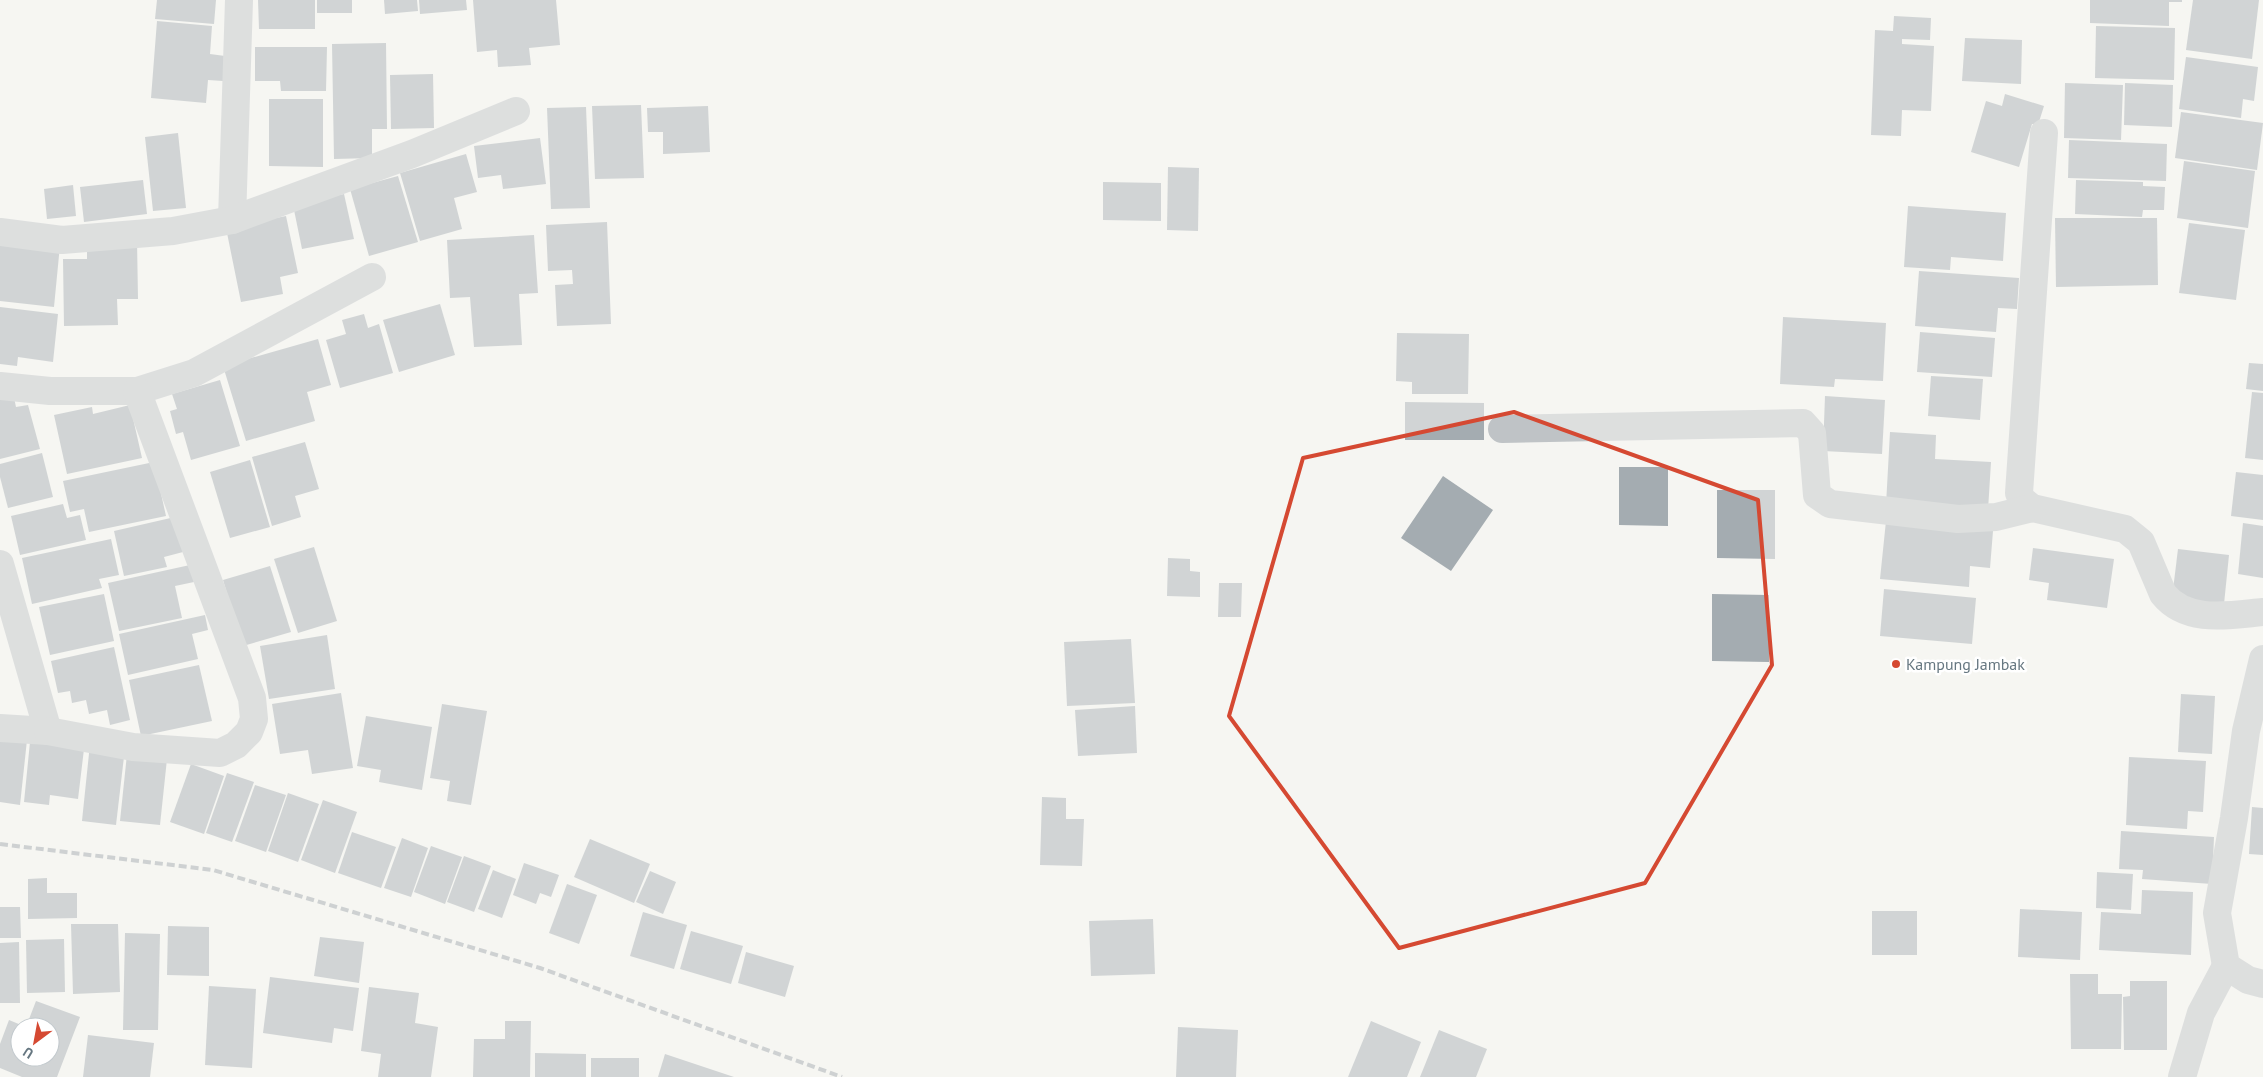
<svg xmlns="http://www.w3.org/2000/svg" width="2263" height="1077" viewBox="0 0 2263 1077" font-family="'PT Sans',sans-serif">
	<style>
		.building { fill: #a4acb1; fill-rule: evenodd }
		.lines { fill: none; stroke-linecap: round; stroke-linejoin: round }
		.minor { stroke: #bfc3c6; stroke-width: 28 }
		.rail { stroke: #9ea5aa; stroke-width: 4; stroke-dasharray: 8 4; stroke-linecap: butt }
		.marked { fill: none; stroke: #d54932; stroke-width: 4; stroke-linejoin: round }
		.poi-dot { fill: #d54932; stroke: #fff; stroke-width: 2 }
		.labels { text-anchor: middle; stroke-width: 5; stroke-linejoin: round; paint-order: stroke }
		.poi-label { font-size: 16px; fill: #667781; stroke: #fff; text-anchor: start }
	</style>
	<rect width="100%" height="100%" fill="#f5f5f2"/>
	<g class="building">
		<path d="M157,0H216L214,24L155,19Z"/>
		<path d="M258,0H315V29H259Z"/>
		<rect x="317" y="0" width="35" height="13"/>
		<path d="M384,0H417L418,11L385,14Z"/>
		<path d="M419,0H466L467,10L420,14Z"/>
		<path d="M473,0H556L560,45L529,48L531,65L498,67L497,50L477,52Z"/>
		<path d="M2090,0H2182V2H2169V26L2090,23Z"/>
		<path d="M2193,0H2259L2252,59L2186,50Z"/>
		<path d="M1894,16L1931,18L1930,40L1902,39V44L1934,46L1931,111L1902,110L1901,136L1871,135L1875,30L1893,31Z"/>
		<path d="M157,21L212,26L210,54L225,56L223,81L208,80L206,103L151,98Z"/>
		<path d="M2096,26L2175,28L2174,80L2095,78Z"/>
		<path d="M1965,38L2022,40L2021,84L1962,81Z"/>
		<path d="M386,43L387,129H372V158L334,159L332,44Z"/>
		<path d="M255,47H327L326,91H281L280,81H255Z"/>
		<path d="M2186,57L2258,67L2254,101L2243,99L2241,118L2179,109Z"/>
		<path d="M433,74L434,128L391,129L390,75Z"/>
		<path d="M2065,83L2123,85L2121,140L2064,138Z"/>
		<path d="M2125,83L2173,85L2172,127L2124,125Z"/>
		<path d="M2005,94L2044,106L2038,125L2032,124L2019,167L1971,152L1986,101L2002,106Z"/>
		<path d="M269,99H323V167L269,166Z"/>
		<path d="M641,105L644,178L595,179L592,106Z"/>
		<path d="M708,106L710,152L663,154V132H648L647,108Z"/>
		<path d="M586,107L590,208L551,209L547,108Z"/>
		<path d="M2181,112L2263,123L2257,170L2175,158Z"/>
		<path d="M178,133L186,208L153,211L145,137Z"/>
		<path d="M540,138L546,184L503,189L501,175L478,178L474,146Z"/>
		<path d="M2069,140L2167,144L2166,181L2068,178Z"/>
		<path d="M466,154L477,192L454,198L462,229L420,241L400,173Z"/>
		<path d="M2184,161L2255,171L2248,228L2177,218Z"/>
		<path d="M1168,167L1199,168L1198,231L1167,230Z"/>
		<path d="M398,176L418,242L369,256L350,189Z"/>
		<path d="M143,180L147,214L84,222L80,187Z"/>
		<path d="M2076,180L2143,182V186L2165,187L2164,210H2143L2142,217L2075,214Z"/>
		<path d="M1103,182L1161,183V221L1103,220Z"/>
		<path d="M73,185L76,216L47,219L44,189Z"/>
		<path d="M344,194L354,239L302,249L293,205Z"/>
		<path d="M1908,206L2006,213L2003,261L1951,257L1950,270L1904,267Z"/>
		<path d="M286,216L298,273L280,277L283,294L241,302L226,228Z"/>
		<path d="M2055,218H2157L2158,285L2056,287Z"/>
		<path d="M607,222L611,324L557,326L555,285L573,284L572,270L548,271L546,225Z"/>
		<path d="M2189,223L2245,230L2236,300L2179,293Z"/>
		<path d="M534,235L538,293L519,294L522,345L474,347L470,297L450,298L447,240Z"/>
		<path d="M0,238L60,245L54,307L0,301Z"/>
		<path d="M137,240L138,299H117L118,325L64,326L63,259H87V241Z"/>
		<path d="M1919,271L2019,278L2017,309L1998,308L1996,332L1915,326Z"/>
		<path d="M440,304L455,355L399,372L383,320Z"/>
		<path d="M0,307L58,314L53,362L18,357L17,366L0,364Z"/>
		<path d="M364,314L368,328L379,324L393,373L340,388L326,340L346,334L342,320Z"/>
		<path d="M1783,317L1886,323L1883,381L1835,379L1834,387L1780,384Z"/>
		<path d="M1920,332L1995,338L1992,377L1917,372Z"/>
		<path d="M1397,333L1469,334L1468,394H1412V382L1396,381Z"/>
		<path d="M318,339L331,385L307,392L315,421L246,441L223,366Z"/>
		<path d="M2249,363L2263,364V391L2246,389Z"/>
		<path d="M1931,376L1983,379L1980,420L1928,416Z"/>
		<path d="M220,380L240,446L191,460L183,432L176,434L170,411L177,409L172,394Z"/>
		<path d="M2252,392L2263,393V460L2245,458Z"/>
		<path d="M13,393L16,407L28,405L40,449L0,459V396Z"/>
		<path d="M1825,396L1885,400L1882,454L1823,451Z"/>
		<path d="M1405,402L1484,403V440H1405Z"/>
		<path d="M130,405L142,458L67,474L54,415L92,407L93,414Z"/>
		<path d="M1890,432L1936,435L1935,459L1991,462L1988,510L1886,505Z"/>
		<path d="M305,442L319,489L295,496L301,517L272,526L252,457Z"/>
		<path d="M42,453L53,497L8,508L0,477V464Z"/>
		<path d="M250,460L270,527L230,538L210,472Z"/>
		<path d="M154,462L166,516L89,532L84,509L70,512L63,481Z"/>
		<path d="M1619,467H1668V526L1619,525Z"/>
		<path d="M2236,472L2263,475V520L2231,516Z"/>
		<path d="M1443,476L1493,510L1451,571L1401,538Z"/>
		<path d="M1717,490H1775V559L1717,558Z"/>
		<path d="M63,504L67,518L80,515L86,540L20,555L11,516Z"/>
		<path d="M175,517L183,552L164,557L167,567L124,576L114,531Z"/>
		<path d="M1886,521L1993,531L1990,568L1970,566L1969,587L1880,579Z"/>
		<path d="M2243,523L2263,526V578L2238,574Z"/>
		<path d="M111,539L119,575L99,579L102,588L32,604L22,558Z"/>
		<path d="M314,547L337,621L298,633L274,559Z"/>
		<path d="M2033,548L2114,559L2107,608L2047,600L2049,583L2029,580Z"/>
		<path d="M2178,549L2229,555L2224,604L2172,598Z"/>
		<path d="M1168,558L1190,559V571L1200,572V597L1167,596Z"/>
		<path d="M190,565L194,582L175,586L182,618L119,631L108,583Z"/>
		<path d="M270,566L291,632L243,646L223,580Z"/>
		<path d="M1219,583H1242L1241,617H1218Z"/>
		<path d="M1884,589L1976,598L1972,644L1880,636Z"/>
		<path d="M104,594L114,641L50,655L39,607Z"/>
		<path d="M1712,594L1769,595V662L1712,661Z"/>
		<path d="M205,615L208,630L192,634L198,659L128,675L119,634Z"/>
		<path d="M327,635L335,689L269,699L260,646Z"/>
		<path d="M1131,639L1135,703L1067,706L1064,642Z"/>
		<path d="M114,647L130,720L110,725L107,710L89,714L86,700L72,703L70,691L58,693L51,661Z"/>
		<path d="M199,665L212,721L141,736L129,680Z"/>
		<path d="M341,693L353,768L312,774L308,750L280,754L272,704Z"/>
		<path d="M2181,694L2215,696L2212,754L2178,752Z"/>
		<path d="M442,704L487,711L471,805L447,801L450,781L430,778Z"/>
		<path d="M1135,706L1137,753L1078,756L1075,710Z"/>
		<path d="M366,716L432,727L422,790L379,782L381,770L357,766Z"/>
		<path d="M0,737L27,740L20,805L0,802Z"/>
		<path d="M30,742L84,749L78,799L50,795L49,805L24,802Z"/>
		<path d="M90,744L125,748L116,825L82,821Z"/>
		<path d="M127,754L167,759L160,825L120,821Z"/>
		<path d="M2129,757L2206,761L2203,812L2188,811L2187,829L2126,825Z"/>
		<path d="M191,764L224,776L204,834L170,822Z"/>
		<path d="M227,773L254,782L232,842L206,833Z"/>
		<path d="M255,785L286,795L266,852L235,841Z"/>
		<path d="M288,793L319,804L298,862L268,851Z"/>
		<path d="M1042,797L1066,798V819H1084L1082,866L1040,865Z"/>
		<path d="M323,800L357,812L335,873L301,860Z"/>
		<path d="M2252,807L2263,808V855L2249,854Z"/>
		<path d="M2121,831L2214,837L2212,884L2142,879L2143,870L2119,869Z"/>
		<path d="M352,832L396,847L381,888L338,873Z"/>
		<path d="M402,838L428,848L411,897L384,888Z"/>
		<path d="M590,839L650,864L634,903L574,877Z"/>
		<path d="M431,846L462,857L445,904L414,892Z"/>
		<path d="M464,856L491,866L474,912L447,902Z"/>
		<path d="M524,863L559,875L551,897L540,893L536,904L513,895Z"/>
		<path d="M493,870L516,879L502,918L478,909Z"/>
		<path d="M650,871L676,882L663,914L636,902Z"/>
		<path d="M2097,872L2133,874L2131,910L2096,908Z"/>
		<path d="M47,878V893H77V918L28,919V879Z"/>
		<path d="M567,884L597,895L579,944L549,933Z"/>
		<path d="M2142,890L2193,892L2191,955L2099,950L2101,912L2141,914Z"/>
		<path d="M0,907H20L21,938H0Z"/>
		<path d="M2020,909L2082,912L2080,960L2018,957Z"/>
		<rect x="1872" y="911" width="45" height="44"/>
		<path d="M643,912L687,925L674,969L630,956Z"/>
		<path d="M1153,919L1155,974L1091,976L1089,921Z"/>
		<path d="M71,924H118L120,992L73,994Z"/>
		<path d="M168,926L209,927V976L167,975Z"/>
		<path d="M691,931L743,946L731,984L680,969Z"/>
		<path d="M125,933L160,934L158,1030H123Z"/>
		<path d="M320,937L364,942L359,983L314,976Z"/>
		<path d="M64,939L65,992L27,993L26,940Z"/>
		<path d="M19,942L20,1003H0V943Z"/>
		<path d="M746,952L794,966L785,997L738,983Z"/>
		<path d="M2070,974H2098V994H2122L2121,1049H2071Z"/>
		<path d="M270,977L359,988L353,1031L334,1028L332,1043L263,1033Z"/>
		<path d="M2130,981H2167V1050H2124L2123,997L2130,996Z"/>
		<path d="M209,986L256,989L252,1068L205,1065Z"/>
		<path d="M369,987L419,993L415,1023L438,1027L431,1077H378L381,1054L361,1051Z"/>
		<path d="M36,1001L80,1017L57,1077H22L0,1068V1044L9,1020L26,1027ZM20,1027H50V1057H20Z"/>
		<path d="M505,1021H531L530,1077H473L474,1039H505Z"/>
		<path d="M1371,1021L1421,1042L1407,1077H1348Z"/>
		<path d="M1178,1027L1238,1030L1236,1077H1176Z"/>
		<path d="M1439,1030L1487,1049L1476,1077H1420Z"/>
		<path d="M88,1035L154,1043L150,1077H83Z"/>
		<path d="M535,1053L586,1054V1077H535Z"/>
		<path d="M665,1054L734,1077H658Z"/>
		<rect x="591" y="1058" width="48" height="19"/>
	</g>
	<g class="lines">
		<g class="minor">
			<path d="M2044,133L2019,493L2022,500L2032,508L2125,529L2141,542L2163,594C2187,624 2230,615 2263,612"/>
			<path d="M232,220L239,0"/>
			<path d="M0,232L62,240L173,231L232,220L412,154L516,111"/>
			<path d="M0,386L50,391H137L194,373L372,277"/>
			<path d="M1502,429L1803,423L1812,433L1817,495L1830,504L1958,519L1996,517L2032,508"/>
			<path d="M0,564L48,731L0,728"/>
			<path d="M2263,659L2246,731L2234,818L2217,913L2226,966L2248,980L2263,984"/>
			<path d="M48,731L133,747L220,753L236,745L249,732L254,719L252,698L137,391"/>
			<path d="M2182,1077L2201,1013L2226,966"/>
		</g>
		<path class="rail" d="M0,844L213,870L540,968L842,1077"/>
	</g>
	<path d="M0 0H2263V1077H0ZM1514,412L1758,500L1772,665L1645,883L1399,948L1229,716L1303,458Z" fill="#f5f5f2" fill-opacity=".55" fill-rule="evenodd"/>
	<path class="marked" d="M1514,412L1758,500L1772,665L1645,883L1399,948L1229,716L1303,458Z"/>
	<circle class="poi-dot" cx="1896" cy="664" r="5"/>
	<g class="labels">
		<g class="poi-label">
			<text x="1906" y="670">Kampung Jambak</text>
		</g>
	</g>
	<g transform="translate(35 1042) rotate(212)"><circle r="24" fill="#ffffff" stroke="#c2c9cd"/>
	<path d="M0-4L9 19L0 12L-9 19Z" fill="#d54932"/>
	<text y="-8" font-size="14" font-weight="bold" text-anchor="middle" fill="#667781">U</text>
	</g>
</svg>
